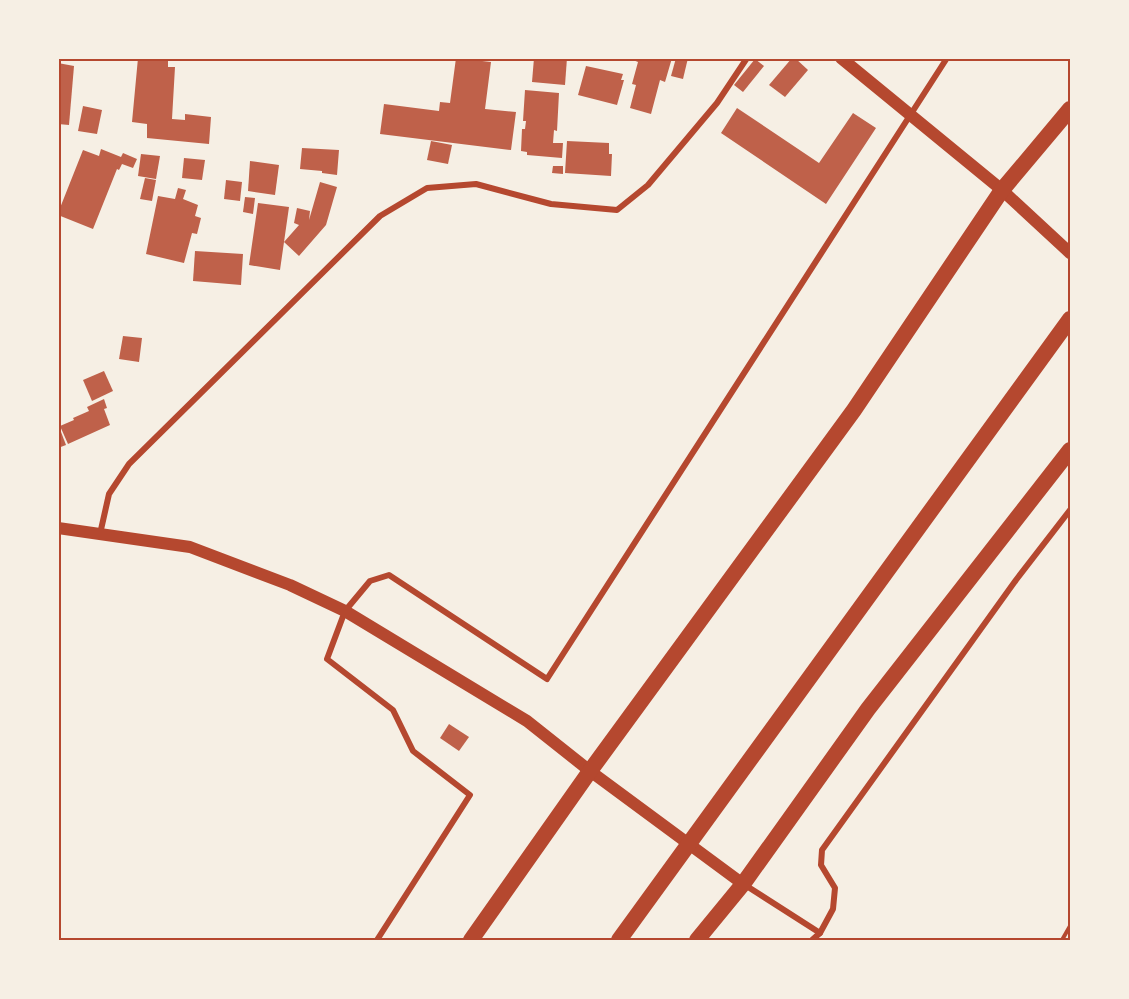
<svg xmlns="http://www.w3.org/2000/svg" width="1129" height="999" viewBox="0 0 1129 999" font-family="Inter,sans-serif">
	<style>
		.building { fill: #bf614a }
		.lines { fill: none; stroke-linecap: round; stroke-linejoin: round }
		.path { stroke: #b5482f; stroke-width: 4 }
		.minor { stroke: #b5482f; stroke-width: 6 }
		.secondary { stroke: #b5482f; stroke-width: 12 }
		.trunk { stroke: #b5482f; stroke-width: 16 }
		.neatline { fill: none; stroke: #b5482f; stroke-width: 2 }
	</style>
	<rect width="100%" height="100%" fill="#f6efe4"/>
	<g class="building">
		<path d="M138,58H168V67H175L172,119L185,120V114L211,117L209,144L147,138V124L132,122Z"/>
		<path d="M456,58L491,62L485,109L516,112L511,150L380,134L384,104L439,111L440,102L450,103Z"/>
		<path d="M534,58H567L565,85L532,82Z"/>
		<path d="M628,58H672L665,82L660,80L651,114L630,108L636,85L632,84L638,62Z"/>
		<path d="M676,58H688L683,79L671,76Z"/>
		<path d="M792,58H795L808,70L785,97L769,85Z"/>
		<path d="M755,59L764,66L743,92L734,85Z"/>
		<path d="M58,63L74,66L69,125L58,124Z"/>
		<path d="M586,66L623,74L621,80H624L617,105L578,95Z"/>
		<path d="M525,90L559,93L557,131L554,130L553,143H563L562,158L527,155V152L521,151L522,129H525L526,121H523Z"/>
		<path d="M83,106L102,110L97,134L78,131Z"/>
		<path d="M737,108L819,163L853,113L876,128L826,204L721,133Z"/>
		<path d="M431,141L452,145L448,164L427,160Z"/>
		<path d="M567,141L609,143V154H612L611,176L565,173Z"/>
		<path d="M302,148L339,150L337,175L322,173V171L300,169Z"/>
		<path d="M101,149L121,157L123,153L137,159L133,168L122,164L119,170L117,169L93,229L58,215V213L83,150L99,156Z"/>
		<path d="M141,154L160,156L156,179L138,176Z"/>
		<path d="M184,158L205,160L202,180L182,178Z"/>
		<path d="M250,161L279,165L275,195L248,191Z"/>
		<path d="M553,166H563V174L552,173Z"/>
		<path d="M145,178L156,180L152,201L140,199Z"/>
		<path d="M226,180L242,182L240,201L224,199Z"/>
		<path d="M320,182L337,187L326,225L299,256L284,242L280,270L249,265L258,203L289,207L284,242L299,225L294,223L297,208L310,211L309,220Z"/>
		<path d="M178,188L186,190L183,199L198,205L195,216L201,218L197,234L192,233L184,263L146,254L158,196L175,199Z"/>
		<path d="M245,197L255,198L253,214L243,212Z"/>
		<path d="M195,251L243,254L241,285L193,281Z"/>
		<path d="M123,336L142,338L139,362L119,359Z"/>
		<path d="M104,371L113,391L92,401L83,380Z"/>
		<path d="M104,399L107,408L104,409L110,425L68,444L60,426L74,420L73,418L89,411L87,407Z"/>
		<path d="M58,424L66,445L58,448Z"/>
		<path d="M449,724L469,737L459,751L440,738Z"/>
	</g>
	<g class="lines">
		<path class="path" d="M1062,940L1070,926"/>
		<g class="minor">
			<path d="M100,534L109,494L129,464L380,216L427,188L476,184L551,204L617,210L648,185L717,103L747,58"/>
			<path d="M745,885L820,933"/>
			<path d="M377,940L470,795L413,751L393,710L327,659L345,611L370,581L389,575L547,679L947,58"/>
			<path d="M812,940L820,933L833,909L835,888L821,865L822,850L1016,580L1070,510"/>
		</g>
		<g class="secondary">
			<path d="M841,58L1002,190L1070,253"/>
			<path d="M58,528L190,547L290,585L345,611L527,721L590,771L743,884"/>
		</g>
		<g class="trunk">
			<path d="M471,940L590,771L854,410L1002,190L1070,109"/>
			<path d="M619,940L1070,319"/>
			<path d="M697,940L743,884L868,709L1070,450"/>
		</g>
	</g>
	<rect width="1129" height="999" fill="none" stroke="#f6efe4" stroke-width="120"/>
	<rect x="60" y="60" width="1009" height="879" class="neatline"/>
</svg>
